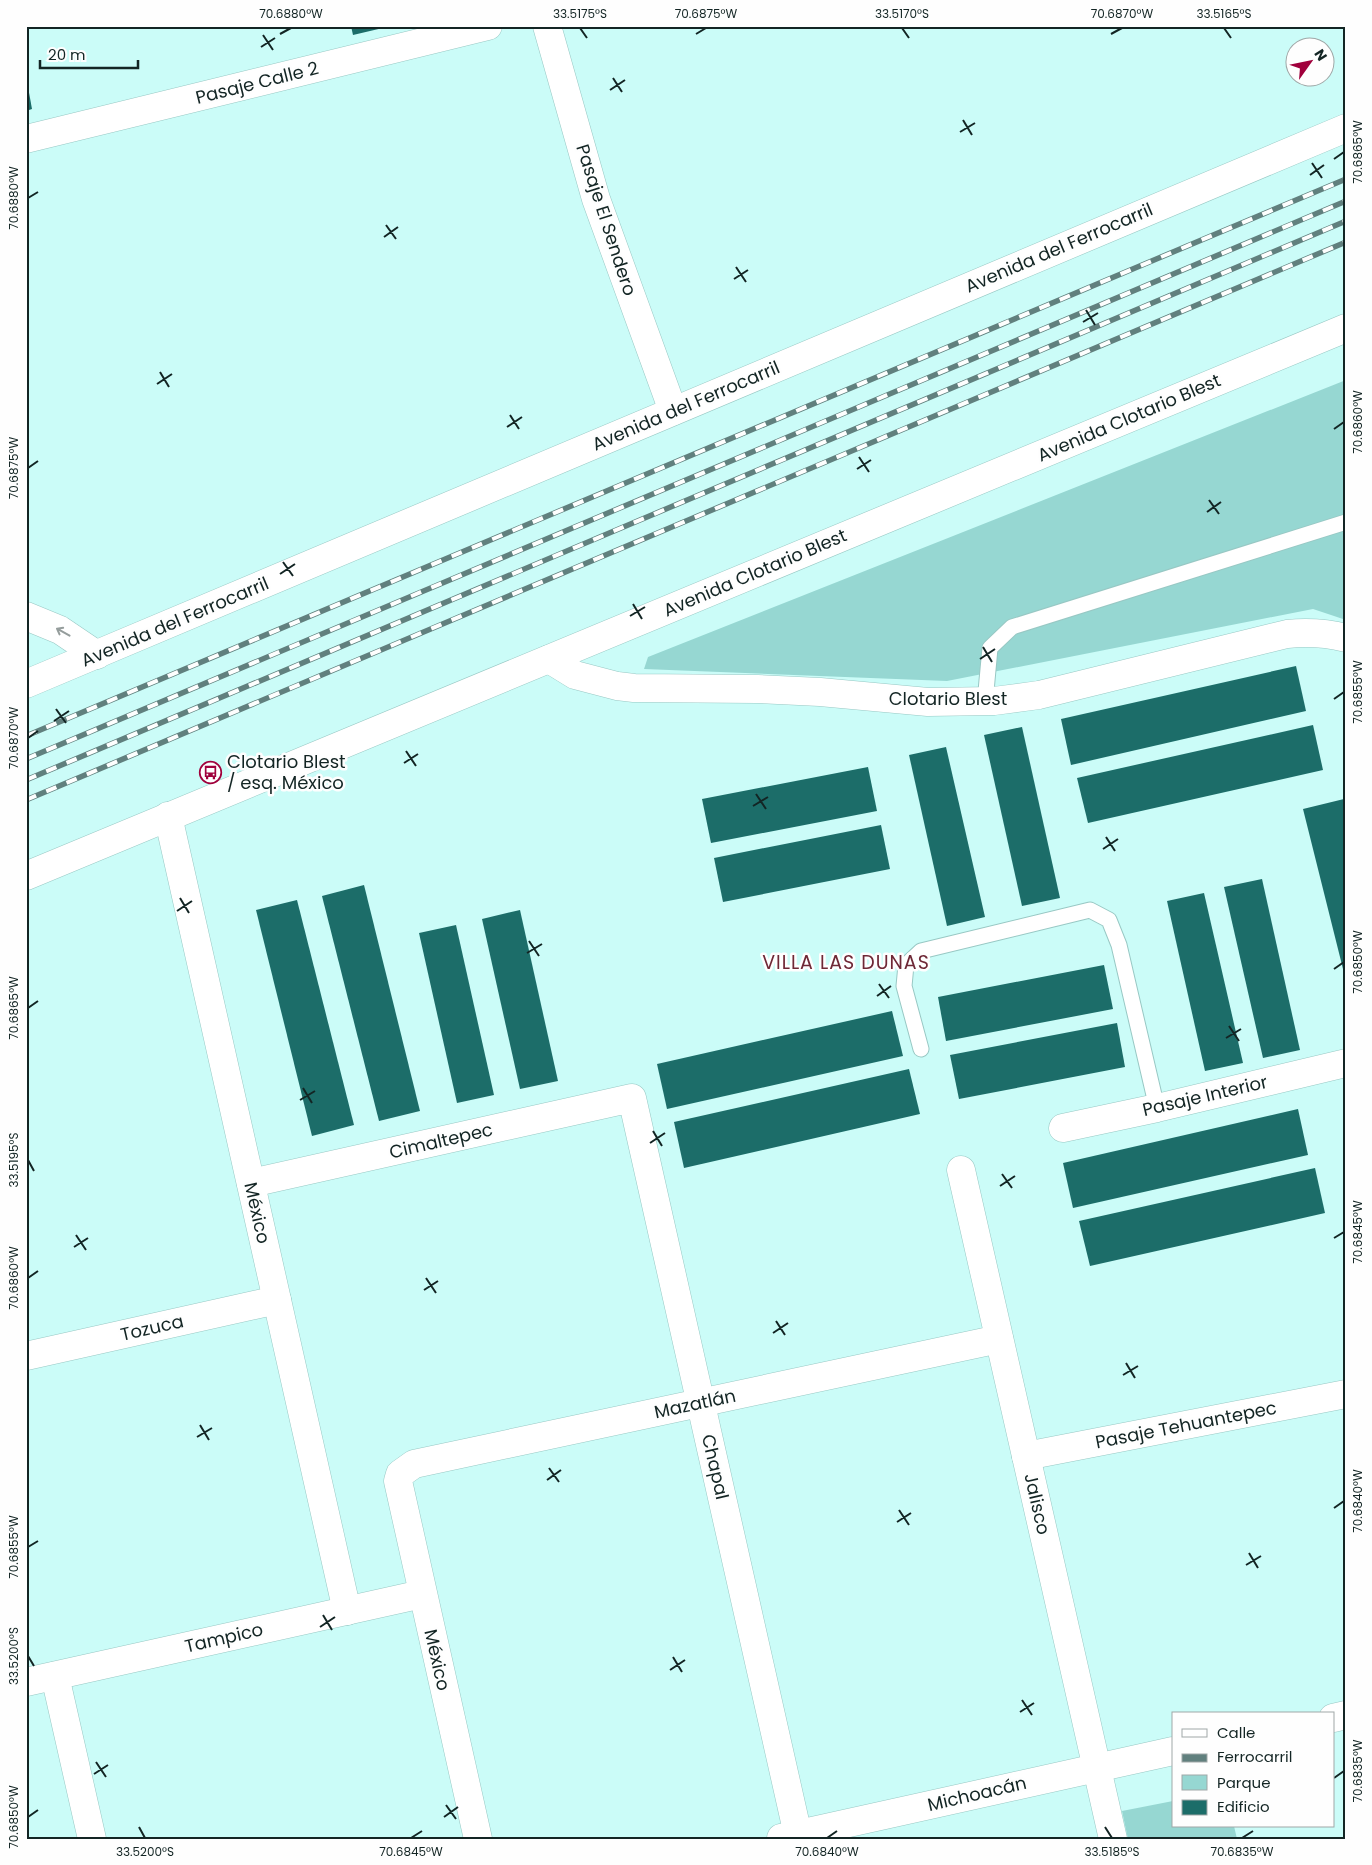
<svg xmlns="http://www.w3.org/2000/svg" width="1372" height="1865" viewBox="0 0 1372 1865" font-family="Poppins,sans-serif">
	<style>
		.green { fill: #96d7d2 }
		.building { fill: #1c6d69 }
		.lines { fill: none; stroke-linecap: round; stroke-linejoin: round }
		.lane-casing { stroke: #98c8c4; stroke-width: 17 }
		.street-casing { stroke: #98c8c4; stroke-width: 29 }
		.secondary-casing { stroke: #98c8c4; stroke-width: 29 }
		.lane { stroke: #fff; stroke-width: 15 }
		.street { stroke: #fff; stroke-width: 28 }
		.secondary { stroke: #fff; stroke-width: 28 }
		.rail-casing { stroke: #61807e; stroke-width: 5.5 }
		.rail { stroke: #fefefe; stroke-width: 4; stroke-dasharray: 11; stroke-linecap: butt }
		.oneway { stroke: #959d9c }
		.ticks { fill: none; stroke: #132524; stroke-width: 2 }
		.labels { text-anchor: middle; stroke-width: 5; stroke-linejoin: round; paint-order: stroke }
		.street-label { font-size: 18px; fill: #132524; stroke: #fefefe }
		.poi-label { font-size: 18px; fill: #132524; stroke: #fefefe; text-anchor: start }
		.neighbourhood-label { font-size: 19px; letter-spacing: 1px; fill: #6e2836; stroke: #fefefe }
		.neatline { fill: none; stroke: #132524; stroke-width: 2 }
		.ticks-label { font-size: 12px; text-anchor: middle; fill: #132524 }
	</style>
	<rect width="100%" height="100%" fill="#cbfcf8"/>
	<g class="green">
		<path d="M1346,380V620L1313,609L947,681L644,669L648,657Z"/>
		<path d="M1173,1801V1826H1234L1237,1839H1128L1122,1811Z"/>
	</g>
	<g class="building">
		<path d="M351,26H387V27L353,35Z"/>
		<path d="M26,76L32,109L26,111Z"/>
		<path d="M1296,666L1306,711L1071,765L1061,719Z"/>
		<path d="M1313,725L1323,770L1088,823L1077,778Z"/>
		<path d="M1022,727L1060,898L1022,906L984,735Z"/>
		<path d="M946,747L985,917L947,926L909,755Z"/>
		<path d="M868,767L877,811L711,843L702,799Z"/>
		<path d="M1344,799L1346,805L1345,977L1303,809Z"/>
		<path d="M881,825L890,869L723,902L714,858Z"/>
		<path d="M1262,879L1300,1050L1263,1058L1224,887Z"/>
		<path d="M364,885L420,1111L379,1121L322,896Z"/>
		<path d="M1204,893L1243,1063L1205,1071L1167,901Z"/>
		<path d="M297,900L354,1125L312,1136L256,910Z"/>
		<path d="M520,910L558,1081L520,1089L482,919Z"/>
		<path d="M456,925L494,1095L457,1103L419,933Z"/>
		<path d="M1104,965L1113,1009L946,1041L938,997Z"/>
		<path d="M892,1011L903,1056L667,1109L657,1064Z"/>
		<path d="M1117,1023L1125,1067L959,1099L950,1055Z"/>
		<path d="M909,1069L920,1114L684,1168L674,1122Z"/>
		<path d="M1298,1109L1308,1155L1073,1208L1063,1163Z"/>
		<path d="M1315,1168L1325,1213L1090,1266L1079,1221Z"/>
	</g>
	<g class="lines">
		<defs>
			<g id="lane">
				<path d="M985,702L990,648L1012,627L1346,522"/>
				<path d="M921,1049L904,986L906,965L921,951L1090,910L1109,920L1119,945L1157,1108"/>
			</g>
			<g id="street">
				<path d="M547,26L596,199L673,411"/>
				<path d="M26,139L488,26"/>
				<path d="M26,616L60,630L97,655"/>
				<path d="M549,659L575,675L617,686L634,688L757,689L820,692L928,702L994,701L1039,695L1287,634C1308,632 1326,633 1346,638"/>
				<path d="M168,816L347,1611"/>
				<path d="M1063,1128L1157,1108L1346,1063"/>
				<path d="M961,1170L1113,1839"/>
				<path d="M251,1183L632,1098L798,1835"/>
				<path d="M26,1356L277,1300"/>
				<path d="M1026,1456L1346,1394"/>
				<path d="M55,1676L92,1839"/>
				<path d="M26,1682L422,1594"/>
				<path d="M1333,1718L1346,1715"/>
				<path d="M781,1838L1173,1751"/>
				<path d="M478,1839L398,1481L400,1474L414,1464L999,1339"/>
			</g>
			<g id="secondary">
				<path d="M26,684L1346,128"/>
				<path d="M26,876L1346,328"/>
			</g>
		</defs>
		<use href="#lane" class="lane-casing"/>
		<use href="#street" class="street-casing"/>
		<use href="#secondary" class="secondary-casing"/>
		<use href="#lane" class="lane"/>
		<use href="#street" class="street"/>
		<use href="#secondary" class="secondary"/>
		<defs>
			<g id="rail">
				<path d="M26,736L1346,179"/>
				<path d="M26,759L1346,201"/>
				<path d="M26,780L1346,221"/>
				<path d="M26,800L1346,242"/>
			</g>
		</defs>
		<use href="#rail" class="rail-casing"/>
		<use href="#rail" class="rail"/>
	</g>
	<defs><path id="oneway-shaft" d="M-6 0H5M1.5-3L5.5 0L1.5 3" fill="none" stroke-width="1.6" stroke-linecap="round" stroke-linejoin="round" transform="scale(1.25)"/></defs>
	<use class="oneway" href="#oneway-shaft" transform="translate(63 632) rotate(-151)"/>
	<path class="ticks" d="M580,28L587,38M902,28L909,38M1224,28L1231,38M280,34L291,28M696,34L706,28M1111,34L1122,28M263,35L273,50M261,47L275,38M613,78L622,92M610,90L625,80M963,120L972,135M960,132L975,123M1334,159L1344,152M1312,163L1322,178M1310,175L1324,165M28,198L38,192M386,225L396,239M384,237L398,227M736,267L746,282M734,279L748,270M1086,310L1095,325M1083,322L1098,313M160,372L169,387M157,384L172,374M510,415L519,429M507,427L522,417M1334,429L1344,422M859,457L869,472M28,468L38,461M857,469L871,460M1209,500L1219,514M1207,512L1221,502M283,562L293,576M280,574L295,564M633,604L642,619M630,616L645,607M983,647L992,662M980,659L995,649M1334,699L1344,692M56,709L66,723M54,721L69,711M28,738L38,731M406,751L416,766M404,763L418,754M756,794L766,809M753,806L768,797M1106,837L1115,851M1103,849L1118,839M180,898L189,913M177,911L192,901M529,941L539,956M527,953L542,944M1334,969L1344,962M879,984L889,998M877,996L891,986M28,1008L38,1001M1229,1026L1239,1041M1226,1038L1241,1029M303,1088L312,1103M300,1100L315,1091M653,1131L662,1146M650,1143L665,1133M28,1160L34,1171M1002,1174L1012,1188M1000,1186L1015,1176M76,1235L86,1250M1334,1238L1344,1232M74,1247L88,1238M28,1278L38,1271M426,1278L436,1293M424,1290L438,1281M776,1321L785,1335M773,1333L788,1323M1126,1363L1135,1378M1123,1375L1138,1366M200,1425L209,1440M197,1437L212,1428M549,1468L559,1482M547,1480L561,1470M1334,1508L1344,1501M899,1510L909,1525M897,1522L911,1513M28,1547L38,1541M1249,1553L1258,1568M1246,1565L1261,1556M323,1615L332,1630M320,1627L335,1617M28,1656L34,1666M673,1657L682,1672M670,1670L685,1660M1022,1700L1032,1715M1020,1712L1034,1703M96,1762L106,1777M94,1774L108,1765M1334,1778L1344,1771M446,1805L456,1819M28,1817L38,1810M444,1817L458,1807M139,1827L145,1838M1105,1827L1112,1838M411,1838L422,1831M827,1838L837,1831M1242,1838L1253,1831"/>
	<defs>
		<symbol id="bus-ring" viewBox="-11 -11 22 22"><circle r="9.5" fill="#fefefe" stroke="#a0003c" stroke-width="1.5"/><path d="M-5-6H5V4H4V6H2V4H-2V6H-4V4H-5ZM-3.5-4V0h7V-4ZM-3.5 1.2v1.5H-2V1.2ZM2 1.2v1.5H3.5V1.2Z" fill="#a0003c"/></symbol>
	</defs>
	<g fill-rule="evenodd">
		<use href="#bus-ring" x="198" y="760" width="25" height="25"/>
	</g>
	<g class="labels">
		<g class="street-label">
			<text transform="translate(257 83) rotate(-14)" y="6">Pasaje Calle 2</text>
			<text transform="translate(606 220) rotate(72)" y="6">Pasaje El Sendero</text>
			<text transform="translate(1059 248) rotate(-23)" y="6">Avenida del Ferrocarril</text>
			<text transform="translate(686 406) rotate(-23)" y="6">Avenida del Ferrocarril</text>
			<text transform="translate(1129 418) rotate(-23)" y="6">Avenida Clotario Blest</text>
			<text transform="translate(755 573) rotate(-23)" y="6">Avenida Clotario Blest</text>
			<text transform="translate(175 622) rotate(-23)" y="6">Avenida del Ferrocarril</text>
			<text x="948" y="705">Clotario Blest</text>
			<text transform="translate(1205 1096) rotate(-13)" y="6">Pasaje Interior</text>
			<text transform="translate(441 1141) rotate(-13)" y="6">Cimaltepec</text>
			<text transform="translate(257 1213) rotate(77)" y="6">México</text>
			<text transform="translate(152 1328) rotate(-13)" y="6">Tozuca</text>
			<text transform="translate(695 1404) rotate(-12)" y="6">Mazatlán</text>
			<text transform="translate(1186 1425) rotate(-11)" y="6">Pasaje Tehuantepec</text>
			<text transform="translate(715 1467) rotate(77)" y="6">Chapal</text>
			<text transform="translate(1037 1504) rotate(77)" y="6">Jalisco</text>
			<text transform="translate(224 1638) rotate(-13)" y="6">Tampico</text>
			<text transform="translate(437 1660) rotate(77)" y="6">México</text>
			<text transform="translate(977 1794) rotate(-13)" y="6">Michoacán</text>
		</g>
		<g class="poi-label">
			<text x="227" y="768">Clotario Blest<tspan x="227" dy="21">/ esq. México</tspan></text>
		</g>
		<g class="neighbourhood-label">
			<text x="846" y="969">VILLA LAS DUNAS</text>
		</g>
	</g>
	<rect width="1372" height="1865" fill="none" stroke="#fefefe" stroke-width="55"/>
	<rect x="1172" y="1712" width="162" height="115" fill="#fefefe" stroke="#a0a7a7"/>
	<rect x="1182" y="1729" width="25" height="8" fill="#ffffff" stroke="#a0a7a7"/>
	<text x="1217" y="1738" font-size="15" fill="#132524">Calle</text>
	<rect x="1182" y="1754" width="25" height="8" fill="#61807e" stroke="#a0a7a7"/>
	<text x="1217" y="1762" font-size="15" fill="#132524">Ferrocarril</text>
	<rect x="1182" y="1775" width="25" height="15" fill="#96d7d2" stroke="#a0a7a7"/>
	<text x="1217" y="1788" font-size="15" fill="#132524">Parque</text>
	<rect x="1182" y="1800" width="25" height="15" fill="#1c6d69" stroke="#a0a7a7"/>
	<text x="1217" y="1812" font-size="15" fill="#132524">Edificio</text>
	<g transform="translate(1310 62) rotate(57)"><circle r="24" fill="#fefefe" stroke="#a0a7a7"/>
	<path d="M0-4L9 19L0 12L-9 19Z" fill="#a0003c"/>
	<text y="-8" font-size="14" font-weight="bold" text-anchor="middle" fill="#132524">N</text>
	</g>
	<path d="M40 60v8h98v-8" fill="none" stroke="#132524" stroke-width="2.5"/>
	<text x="48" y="60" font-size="15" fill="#132524" stroke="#fefefe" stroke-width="4" paint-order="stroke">20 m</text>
	<rect x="28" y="28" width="1316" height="1810" class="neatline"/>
	<g class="ticks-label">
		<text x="291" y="18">70.6880°W</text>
		<text x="580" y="18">33.5175°S</text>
		<text x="706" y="18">70.6875°W</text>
		<text x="902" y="18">33.5170°S</text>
		<text x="1122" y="18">70.6870°W</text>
		<text x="1224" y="18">33.5165°S</text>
		<text transform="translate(1358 152) rotate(-90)" y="4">70.6865°W</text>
		<text transform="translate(14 198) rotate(-90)" y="4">70.6880°W</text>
		<text transform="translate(1358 422) rotate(-90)" y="4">70.6860°W</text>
		<text transform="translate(14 468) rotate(-90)" y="4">70.6875°W</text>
		<text transform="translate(1358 692) rotate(-90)" y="4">70.6855°W</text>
		<text transform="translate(14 738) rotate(-90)" y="4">70.6870°W</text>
		<text transform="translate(1358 962) rotate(-90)" y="4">70.6850°W</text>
		<text transform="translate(14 1008) rotate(-90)" y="4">70.6865°W</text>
		<text transform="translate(14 1160) rotate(-90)" y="4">33.5195°S</text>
		<text transform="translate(1358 1232) rotate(-90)" y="4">70.6845°W</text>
		<text transform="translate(14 1278) rotate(-90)" y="4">70.6860°W</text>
		<text transform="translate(1358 1501) rotate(-90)" y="4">70.6840°W</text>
		<text transform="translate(14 1547) rotate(-90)" y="4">70.6855°W</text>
		<text transform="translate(14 1656) rotate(-90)" y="4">33.5200°S</text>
		<text transform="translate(1358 1771) rotate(-90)" y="4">70.6835°W</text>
		<text transform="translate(14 1817) rotate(-90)" y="4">70.6850°W</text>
		<text x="145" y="1856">33.5200°S</text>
		<text x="411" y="1856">70.6845°W</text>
		<text x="827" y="1856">70.6840°W</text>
		<text x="1112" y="1856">33.5185°S</text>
		<text x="1242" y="1856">70.6835°W</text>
	</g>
</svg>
